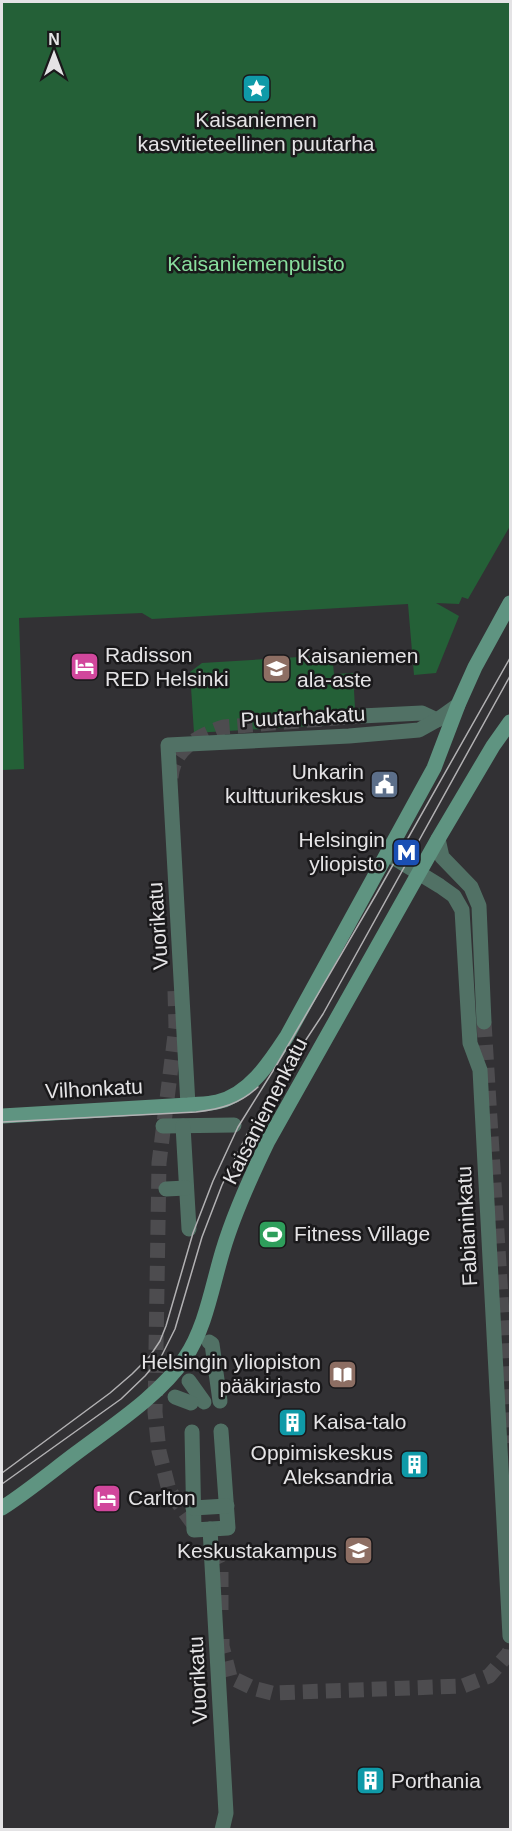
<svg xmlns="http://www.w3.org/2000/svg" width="512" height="1831" viewBox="0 0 512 1831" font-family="Arial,sans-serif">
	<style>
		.green { fill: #246037 }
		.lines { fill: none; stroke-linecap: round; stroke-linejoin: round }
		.street-tunnel { stroke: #4d4c4f; stroke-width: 15; stroke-dasharray: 15 8; stroke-linecap: butt }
		.street { stroke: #517165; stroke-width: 15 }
		.secondary { stroke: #5f9481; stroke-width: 15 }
		.tram { stroke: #b2b1b3; stroke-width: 1.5 }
		.labels { text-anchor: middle; stroke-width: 5; stroke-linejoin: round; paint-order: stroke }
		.poi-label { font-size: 21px; fill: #e4e3e5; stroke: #1a191b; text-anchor: start }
		.park-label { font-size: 21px; fill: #89df9e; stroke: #1a191b }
		.street-label { font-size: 21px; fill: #e4e3e5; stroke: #1a191b }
	</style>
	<rect width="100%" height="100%" fill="#323134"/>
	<g class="green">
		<path d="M2,2H510V526L468,599L462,597L459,604L436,603L459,616L436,673L414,675L408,604L152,619L142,613L19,618L24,769L2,770Z"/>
		<path d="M332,655L334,674L353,673L355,708H361V723L194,733L190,672L202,663Z"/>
	</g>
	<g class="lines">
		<g class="street-tunnel">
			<path d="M171,778C173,749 199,735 224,727L361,716"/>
			<path d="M175,991L176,1027L159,1163L155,1412L159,1451L169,1490L197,1529"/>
			<path d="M484,1022L510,1443"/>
			<path d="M212,1551L221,1570V1612"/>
			<path d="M222,1639V1646L230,1677L253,1688L272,1693L463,1686L489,1676L509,1653L510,1647"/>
		</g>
		<g class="street">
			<path d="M361,716L422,713L437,720"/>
			<path d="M438,839L442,857L471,887L479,906L484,1022"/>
			<path d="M388,854L440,886L454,896L462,910L470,1043L480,1070L510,1636"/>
			<path d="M188,1105L168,745L349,736L419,730L437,720L458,705"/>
			<path d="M163,1126L234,1125"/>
			<path d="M183,1126L189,1229"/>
			<path d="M166,1189L186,1188"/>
			<path d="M209,1342L212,1344L220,1401"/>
			<path d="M189,1381L204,1402"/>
			<path d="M175,1397L191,1403"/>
			<path d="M192,1432L194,1530L228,1528L221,1431"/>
			<path d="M193,1508L227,1506"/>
			<path d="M210,1529L226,1813L222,1830"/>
		</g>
		<g class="secondary">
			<path d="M2,1116L188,1105C198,1104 208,1104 217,1102C249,1095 270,1062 287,1036L434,768L458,705L475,667L510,603"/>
			<path d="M2,1508C27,1492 51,1472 75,1454C112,1426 159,1396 185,1358C206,1327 212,1286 223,1250C234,1213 251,1176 268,1141L438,839L493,746L510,722"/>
		</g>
		<g class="tram">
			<path d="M2,1122L196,1112C221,1109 240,1104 258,1087"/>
			<path d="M2,1473L110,1393L132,1374L150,1356L160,1341L166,1326L193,1233L213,1181L238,1127L276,1066L377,893L510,658"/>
			<path d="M2,1484L121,1399L145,1376L161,1357L175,1329L202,1237L222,1185L248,1132L286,1070L323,1014L510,676"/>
		</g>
	</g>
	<defs>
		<symbol id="sight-square" viewBox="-11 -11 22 22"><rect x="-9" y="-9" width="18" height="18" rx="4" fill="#0f9aa8" stroke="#1a191b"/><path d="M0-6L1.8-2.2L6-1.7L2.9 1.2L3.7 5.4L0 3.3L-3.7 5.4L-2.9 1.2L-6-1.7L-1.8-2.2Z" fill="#fff"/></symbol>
		<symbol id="hotel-square" viewBox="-11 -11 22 22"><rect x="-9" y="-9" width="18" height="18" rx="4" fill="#d1479c" stroke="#1a191b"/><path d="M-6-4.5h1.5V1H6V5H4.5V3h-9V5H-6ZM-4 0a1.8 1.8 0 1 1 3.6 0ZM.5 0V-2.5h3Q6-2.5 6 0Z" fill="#fff"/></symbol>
		<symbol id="school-square" viewBox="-11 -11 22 22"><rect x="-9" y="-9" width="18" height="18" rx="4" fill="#8d6e63" stroke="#1a191b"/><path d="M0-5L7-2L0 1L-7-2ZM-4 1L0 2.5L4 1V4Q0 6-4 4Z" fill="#fff"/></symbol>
		<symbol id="civic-square" viewBox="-11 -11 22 22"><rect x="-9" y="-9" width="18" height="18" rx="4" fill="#5c6f8a" stroke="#1a191b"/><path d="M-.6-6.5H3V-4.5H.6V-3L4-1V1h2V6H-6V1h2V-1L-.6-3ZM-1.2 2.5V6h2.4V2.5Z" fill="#fff"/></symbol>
		<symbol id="metro-square" viewBox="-11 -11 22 22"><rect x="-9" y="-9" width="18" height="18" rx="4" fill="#1a4fb4" stroke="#1a191b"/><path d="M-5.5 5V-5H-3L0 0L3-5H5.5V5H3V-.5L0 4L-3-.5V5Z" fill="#fff"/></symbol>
		<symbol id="stadium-square" viewBox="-11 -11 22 22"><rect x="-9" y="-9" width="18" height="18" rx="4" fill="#2e9e5b" stroke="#1a191b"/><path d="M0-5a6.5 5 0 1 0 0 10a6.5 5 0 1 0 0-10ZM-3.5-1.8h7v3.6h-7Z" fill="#fff"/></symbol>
		<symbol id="library-square" viewBox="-11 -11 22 22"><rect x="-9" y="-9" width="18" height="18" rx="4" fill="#8d6e63" stroke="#1a191b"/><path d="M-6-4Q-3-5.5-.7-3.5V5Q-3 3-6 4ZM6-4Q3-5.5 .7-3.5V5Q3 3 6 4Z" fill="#fff"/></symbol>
		<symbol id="building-square" viewBox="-11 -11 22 22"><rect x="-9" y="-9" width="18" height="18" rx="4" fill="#0f9aa8" stroke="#1a191b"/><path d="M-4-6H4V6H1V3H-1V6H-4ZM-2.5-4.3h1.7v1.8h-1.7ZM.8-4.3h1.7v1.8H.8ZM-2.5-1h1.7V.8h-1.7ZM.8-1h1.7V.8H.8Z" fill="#fff"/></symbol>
		<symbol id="university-square" viewBox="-11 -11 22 22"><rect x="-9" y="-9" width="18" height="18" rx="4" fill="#8d6e63" stroke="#1a191b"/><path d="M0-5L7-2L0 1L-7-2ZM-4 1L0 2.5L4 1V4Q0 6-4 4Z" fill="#fff"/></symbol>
	</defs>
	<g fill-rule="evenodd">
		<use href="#sight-square" x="240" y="72" width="33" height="33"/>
		<use href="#hotel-square" x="68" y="650" width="33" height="33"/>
		<use href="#school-square" x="260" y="652" width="33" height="33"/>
		<use href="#civic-square" x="368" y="768" width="33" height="33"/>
		<use href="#metro-square" x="390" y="836" width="33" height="33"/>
		<use href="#stadium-square" x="256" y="1218" width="33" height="33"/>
		<use href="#library-square" x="326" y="1358" width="33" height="33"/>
		<use href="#building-square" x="276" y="1406" width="33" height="33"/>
		<use href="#building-square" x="398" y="1448" width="33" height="33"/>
		<use href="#hotel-square" x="90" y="1482" width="33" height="33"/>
		<use href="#university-square" x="342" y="1534" width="33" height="33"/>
		<use href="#building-square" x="354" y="1764" width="33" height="33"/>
	</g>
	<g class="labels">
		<g class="poi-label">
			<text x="256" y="127" text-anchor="middle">Kaisaniemen<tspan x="256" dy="24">kasvitieteellinen puutarha</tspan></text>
			<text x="105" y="662">Radisson<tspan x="105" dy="24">RED Helsinki</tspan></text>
			<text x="297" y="663">Kaisaniemen<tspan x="297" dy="24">ala-aste</tspan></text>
			<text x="364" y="779" text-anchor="end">Unkarin<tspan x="364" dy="24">kulttuurikeskus</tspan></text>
			<text x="385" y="847" text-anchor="end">Helsingin<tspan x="385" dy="24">yliopisto</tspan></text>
			<text x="294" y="1241">Fitness Village</text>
			<text x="321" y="1369" text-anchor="end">Helsingin yliopiston<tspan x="321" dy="24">pääkirjasto</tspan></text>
			<text x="313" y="1429">Kaisa-talo</text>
			<text x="393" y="1460" text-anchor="end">Oppimiskeskus<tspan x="393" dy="24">Aleksandria</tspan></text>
			<text x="128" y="1505">Carlton</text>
			<text x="337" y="1558" text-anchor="end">Keskustakampus</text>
			<text x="391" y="1788">Porthania</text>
		</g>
		<g class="park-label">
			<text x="256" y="271">Kaisaniemenpuisto</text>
		</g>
		<g class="street-label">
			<text transform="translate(303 717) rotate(-3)" y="7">Puutarhakatu</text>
			<text transform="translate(158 926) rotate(-94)" y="7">Vuorikatu</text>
			<text transform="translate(94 1089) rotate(-3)" y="7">Vilhonkatu</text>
			<text transform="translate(265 1111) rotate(-63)" y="7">Kaisaniemenkatu</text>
			<text transform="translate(467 1226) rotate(-93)" y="7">Fabianinkatu</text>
			<text transform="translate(198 1680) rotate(-93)" y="7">Vuorikatu</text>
		</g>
	</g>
	<rect width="512" height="1831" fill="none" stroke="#e4e3e5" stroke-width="6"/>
	<g transform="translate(54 54)" stroke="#1a191b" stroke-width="4.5" paint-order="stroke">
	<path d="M0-4.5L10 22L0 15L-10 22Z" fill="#e4e3e5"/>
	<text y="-9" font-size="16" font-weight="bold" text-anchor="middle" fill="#e4e3e5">N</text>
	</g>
</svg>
